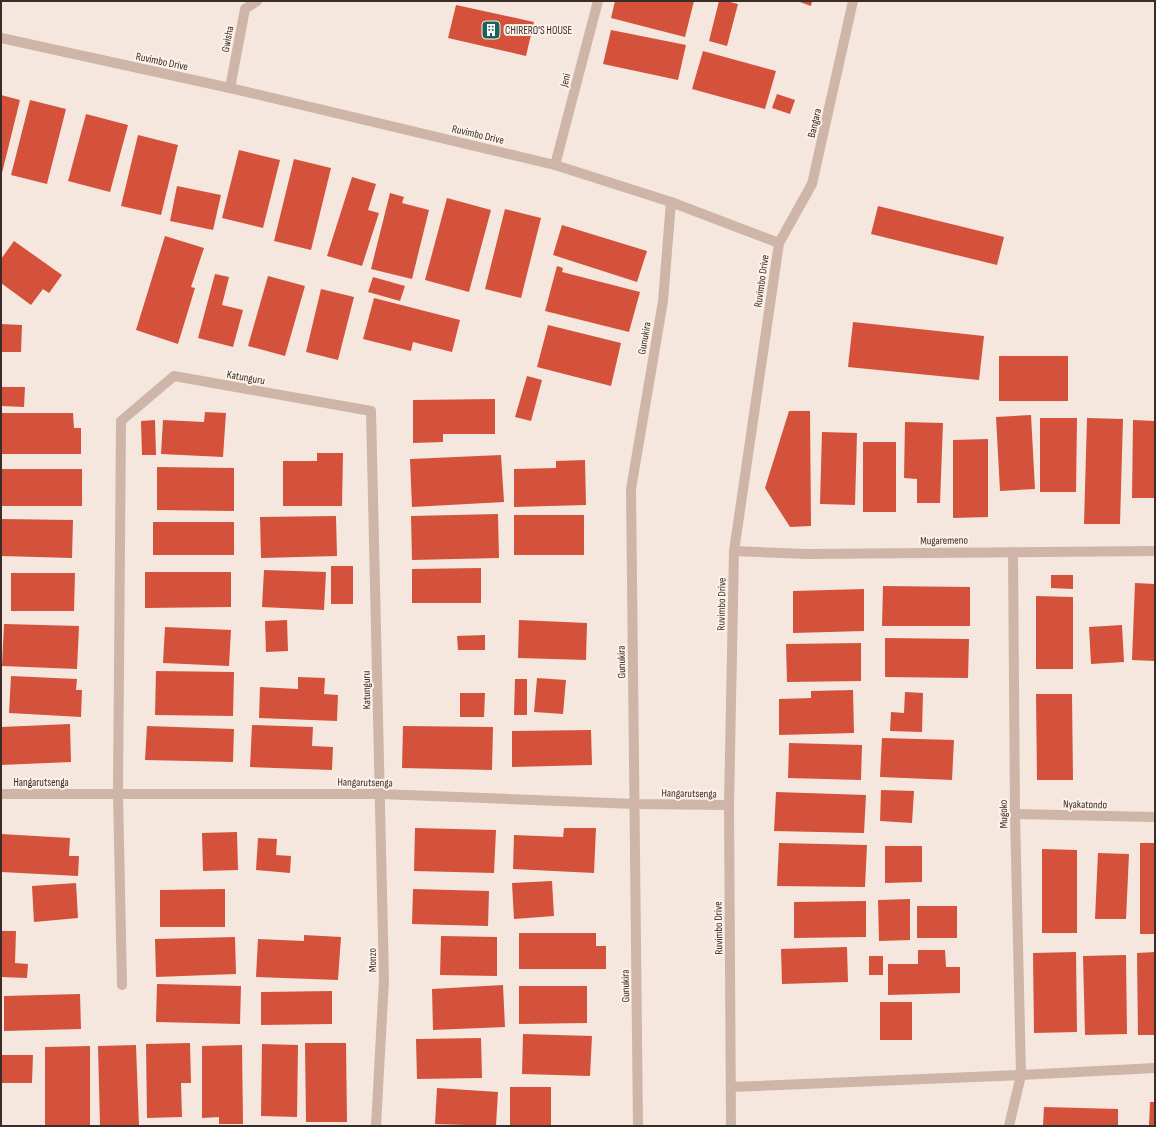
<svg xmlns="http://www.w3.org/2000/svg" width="1156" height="1127" viewBox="0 0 1156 1127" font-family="'Sofia Sans Condensed',sans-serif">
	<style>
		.building { fill: #d4523c }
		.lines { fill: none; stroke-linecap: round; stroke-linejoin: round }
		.minor { stroke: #cfb5a7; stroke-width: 10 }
		.labels { text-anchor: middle; stroke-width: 4; stroke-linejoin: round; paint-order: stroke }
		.poi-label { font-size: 11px; fill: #3b2c28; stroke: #fcf2ea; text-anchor: start }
		.street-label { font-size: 11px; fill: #3b2c28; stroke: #fcf2ea }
	</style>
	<rect width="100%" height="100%" fill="#f5e7dd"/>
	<g class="building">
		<path d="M615,1H694L685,37L611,18Z"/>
		<path d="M719,1H726L738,4L727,46L709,41Z"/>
		<path d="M797,1H812L811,6Z"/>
		<path d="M456,5L534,22L526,56L448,38Z"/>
		<path d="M611,30L686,45L678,80L603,64Z"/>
		<path d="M703,51L776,71L765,109L692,89Z"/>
		<path d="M777,94L795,100L790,114L772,108Z"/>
		<path d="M1,95L20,100L2,173H1Z"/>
		<path d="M30,100L66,109L47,184L11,175Z"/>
		<path d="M86,114L128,125L110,192L68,181Z"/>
		<path d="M138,135L178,145L161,215L121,206Z"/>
		<path d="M239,150L280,160L263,228L222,218Z"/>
		<path d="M294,159L331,168L311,250L274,241Z"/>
		<path d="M352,177L376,184L368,210L379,213L362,266L327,256Z"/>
		<path d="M177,186L221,195L213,230L170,221Z"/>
		<path d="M390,193L404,197L402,203L429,210L412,279L371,269Z"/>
		<path d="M447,198L491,210L469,292L425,280Z"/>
		<path d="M878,206L1004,237L997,265L871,234Z"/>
		<path d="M505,209L541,218L521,298L485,289Z"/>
		<path d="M562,225L647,251L637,282L553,255Z"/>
		<path d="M165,236L204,248L191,287L195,288L178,344L136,330Z"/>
		<path d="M14,241L62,275L49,293L43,289L31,305L1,283V259Z"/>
		<path d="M557,266L563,268L562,272L640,292L629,332L545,311Z"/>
		<path d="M215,274L229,277L222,305L243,310L233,347L198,338Z"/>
		<path d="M268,276L305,286L285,356L248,346Z"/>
		<path d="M373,277L405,286L400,301L368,292Z"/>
		<path d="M321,289L354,297L338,360L306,352Z"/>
		<path d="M374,298L460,320L452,352L413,342L411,351L363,339Z"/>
		<path d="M853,322L984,336L979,380L848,367Z"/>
		<path d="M1,324L22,325L21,352H1Z"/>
		<path d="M548,325L621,343L611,386L537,367Z"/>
		<rect x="999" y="356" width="69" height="45"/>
		<path d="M527,376L542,380L531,421L515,417Z"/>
		<path d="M1,387H25L24,407L1,406Z"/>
		<path d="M495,399V434H443V442L413,443V400Z"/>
		<path d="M789,411H810L811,526L790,527L765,488Z"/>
		<path d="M205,412L226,413L223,457L161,454L163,420L204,422Z"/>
		<path d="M1,413H73L74,428H81V454H1Z"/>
		<path d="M1031,415L1035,489L1000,491L996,417Z"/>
		<path d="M1040,418H1077L1076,492H1040Z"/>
		<path d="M1087,418L1123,419L1120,524H1084Z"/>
		<path d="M155,420L156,455H142L141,421Z"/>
		<path d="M1133,420L1155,421V498H1132Z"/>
		<path d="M905,422L943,423L940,503H917V479L904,478Z"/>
		<path d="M822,432L857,433L855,505L820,504Z"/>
		<path d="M988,439V517L953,518V440Z"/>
		<rect x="863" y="442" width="33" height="70"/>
		<path d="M317,453H343L342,506H283V461H317Z"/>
		<path d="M501,455L504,502L412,507L410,459Z"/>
		<path d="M585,460L586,505L514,507V469L556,468V461Z"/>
		<path d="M157,467L234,468V511L157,510Z"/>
		<rect x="1" y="469" width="81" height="37"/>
		<path d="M498,514L499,558L412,560L411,516Z"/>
		<rect x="514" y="515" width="70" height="40"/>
		<path d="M336,516L337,556L261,558L260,517Z"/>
		<path d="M1,519L73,520L72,558L1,556Z"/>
		<rect x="153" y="522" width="81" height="33"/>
		<rect x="331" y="566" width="22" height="38"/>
		<path d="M481,568V603H412V569Z"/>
		<path d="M264,570L326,572L324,610L262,607Z"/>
		<path d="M145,572H231V607L145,608Z"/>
		<path d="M11,573H75L74,611H11Z"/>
		<path d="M1051,575H1073V589L1051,588Z"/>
		<path d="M1135,583L1155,584V661L1132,660Z"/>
		<path d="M883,586L970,587V626H882Z"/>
		<path d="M864,589V631L793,633V591Z"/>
		<path d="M1036,596L1073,597V669H1036Z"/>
		<path d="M287,620L288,651L266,652L265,621Z"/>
		<path d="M519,620L587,623L586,660L518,658Z"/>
		<path d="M4,624L79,626L77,669L2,666Z"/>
		<path d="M1122,625L1124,662L1091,664L1089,627Z"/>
		<path d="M165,627L231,630L229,666L163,663Z"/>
		<path d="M485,635V650H458L457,636Z"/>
		<path d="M885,638L969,639L968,678L885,677Z"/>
		<path d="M861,643V681L787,682L786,644Z"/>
		<path d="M156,671L234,672L233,716L155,715Z"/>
		<path d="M11,676L77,679L76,690H82L81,717L9,713Z"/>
		<path d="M298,677L325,678L324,694L338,695L337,721L259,718L260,687L298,689Z"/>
		<path d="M537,678L566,680L563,714L534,712Z"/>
		<path d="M515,679H527V715H514Z"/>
		<path d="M853,690L854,733L779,735V699L811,698V691Z"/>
		<path d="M905,692L923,693L922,732L890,731L891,712L904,713Z"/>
		<path d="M460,693H485L484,717H460Z"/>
		<path d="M1036,694H1072L1073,780H1037Z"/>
		<path d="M70,724L71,762L1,765V727Z"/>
		<path d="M252,725L313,727L312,746L333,747L332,770L250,767Z"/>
		<path d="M147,726L234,729L233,762L145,760Z"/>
		<path d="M403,726L493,727L492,770L402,768Z"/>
		<path d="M591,730L592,765L512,767V731Z"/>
		<path d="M882,738L954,740L952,780L880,777Z"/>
		<path d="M789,743L862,745L861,780L788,778Z"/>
		<path d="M881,790L914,791L912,823L880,821Z"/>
		<path d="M776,792L866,795L864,833L774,831Z"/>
		<path d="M415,828L496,830L494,873L414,871Z"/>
		<path d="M564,828H596L594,873L513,869L514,835L563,837Z"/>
		<path d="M237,832L238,870L203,871L202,833Z"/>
		<path d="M1,834L70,838L69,856H79L78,876L1,872Z"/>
		<path d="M258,838L277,839L276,855L291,856L290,873L256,870Z"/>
		<path d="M779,843L867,845L865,887L777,886Z"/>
		<rect x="1140" y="843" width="15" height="91"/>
		<path d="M885,846H922V882L885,883Z"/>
		<path d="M1042,849L1077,850V933H1042Z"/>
		<path d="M1098,853L1129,854L1126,919H1095Z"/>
		<path d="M552,881L554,916L514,919L512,883Z"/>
		<path d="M76,883L78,918L34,922L32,886Z"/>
		<path d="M225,889V927H160V890Z"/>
		<path d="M413,889L489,891L488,926L412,924Z"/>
		<path d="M910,899V940L879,941L878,900Z"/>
		<path d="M866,901V937L794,938V902Z"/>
		<rect x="917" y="906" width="40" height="32"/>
		<path d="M1,931H16L15,963L28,964L27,978L1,977Z"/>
		<path d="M519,933H596V946H606V969H519Z"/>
		<path d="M304,935L341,937L338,980L256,977L258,939L304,941Z"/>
		<path d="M441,936L497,937V976L440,975Z"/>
		<path d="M235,937L236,974L156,977L155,939Z"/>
		<path d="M847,947L848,982L782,984L781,949Z"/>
		<path d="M918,950H945L946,967H960V993L888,995V964H918Z"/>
		<path d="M1076,952L1077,1032L1034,1033L1033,953Z"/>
		<path d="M1155,952V1035H1138L1137,953Z"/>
		<path d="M1126,955L1127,1034L1085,1035L1083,956Z"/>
		<rect x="869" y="956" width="14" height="19"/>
		<path d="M157,984L241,986L240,1024L156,1022Z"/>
		<path d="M503,985L505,1027L433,1030L432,989Z"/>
		<path d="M519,986H587V1023L519,1024Z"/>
		<path d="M332,991V1024L261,1025V992Z"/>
		<path d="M80,994L81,1029L4,1031V996Z"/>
		<rect x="880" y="1002" width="32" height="38"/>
		<path d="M523,1034L592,1036L590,1076L522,1074Z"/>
		<path d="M481,1038L482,1078L417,1079L416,1039Z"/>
		<path d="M190,1043L191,1083H181L182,1117L147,1118L146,1044Z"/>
		<path d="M305,1043H346L347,1122H306Z"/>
		<path d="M262,1044L298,1045L297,1117L261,1116Z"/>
		<path d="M136,1045L139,1126H100L98,1046Z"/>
		<path d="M242,1045L243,1124H219V1117L202,1118V1046Z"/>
		<path d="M90,1046V1125L45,1126V1047Z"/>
		<path d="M1,1055H33L32,1083H1Z"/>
		<rect x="510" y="1087" width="41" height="39"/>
		<path d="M437,1088L498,1092L496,1126L435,1124Z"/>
		<path d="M1150,1102H1155V1126H1149Z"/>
		<path d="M1044,1107L1118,1109V1126H1043Z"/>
	</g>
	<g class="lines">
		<g class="minor">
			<path d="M1,38L230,88L555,165L671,202L779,243L734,551L729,805L731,1126"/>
			<path d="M230,88L245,9L257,1"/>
			<path d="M555,165L598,1"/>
			<path d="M779,243L812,184L853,1"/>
			<path d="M734,551L807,554L1155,551"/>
			<path d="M1,794H380L635,804L729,805"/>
			<path d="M1015,814L1155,817"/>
			<path d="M122,985L118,793L121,421L174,376L371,411L384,980L376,1126"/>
			<path d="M731,1087L1021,1075L1155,1068"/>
			<path d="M638,1126L631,489L663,301L671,202"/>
			<path d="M1009,1126L1021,1075L1015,814L1013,552"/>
		</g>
	</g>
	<defs>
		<symbol id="building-square" viewBox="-11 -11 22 22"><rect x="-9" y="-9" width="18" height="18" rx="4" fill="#18625f" stroke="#fcf2ea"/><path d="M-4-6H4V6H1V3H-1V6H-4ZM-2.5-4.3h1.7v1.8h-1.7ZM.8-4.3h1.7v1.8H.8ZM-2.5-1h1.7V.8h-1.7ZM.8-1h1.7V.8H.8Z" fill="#fff"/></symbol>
	</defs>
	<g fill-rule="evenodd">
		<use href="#building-square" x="480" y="19" width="22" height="22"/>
	</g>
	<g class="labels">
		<g class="poi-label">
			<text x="505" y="34">CHIRERO'S HOUSE</text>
		</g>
		<g class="street-label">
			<text transform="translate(227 39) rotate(-79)" y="4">Gwisha</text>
			<text transform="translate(162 61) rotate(12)" y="4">Ruvimbo Drive</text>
			<text transform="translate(565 80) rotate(-75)" y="4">Jeni</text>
			<text transform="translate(814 123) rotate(-77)" y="4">Bangara</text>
			<text transform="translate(478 134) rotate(13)" y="4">Ruvimbo Drive</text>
			<text transform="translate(761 281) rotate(-82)" y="4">Ruvimbo Drive</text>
			<text transform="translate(644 338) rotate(-80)" y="4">Gunukira</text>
			<text transform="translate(246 377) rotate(10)" y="4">Katunguru</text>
			<text transform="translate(944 540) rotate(-1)" y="4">Mugaremeno</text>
			<text transform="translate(721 604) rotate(-89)" y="4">Ruvimbo Drive</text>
			<text transform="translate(621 662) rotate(-91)" y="4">Gunukira</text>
			<text transform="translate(366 690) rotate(-91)" y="4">Katunguru</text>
			<text x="41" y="786">Hangarutsenga</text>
			<text transform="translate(365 782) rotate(1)" y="4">Hangarutsenga</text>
			<text transform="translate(689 793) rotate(1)" y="4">Hangarutsenga</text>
			<text transform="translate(1085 804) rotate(1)" y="4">Nyakatondo</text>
			<text transform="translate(1003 814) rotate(-91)" y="4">Mugoko</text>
			<text transform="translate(718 928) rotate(-91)" y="4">Ruvimbo Drive</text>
			<text transform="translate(372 960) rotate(-91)" y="4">Monzo</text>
			<text transform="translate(625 986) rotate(-91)" y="4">Gunukira</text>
		</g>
	</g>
	<rect width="1156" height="1127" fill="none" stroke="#3b2c28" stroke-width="4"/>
</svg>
